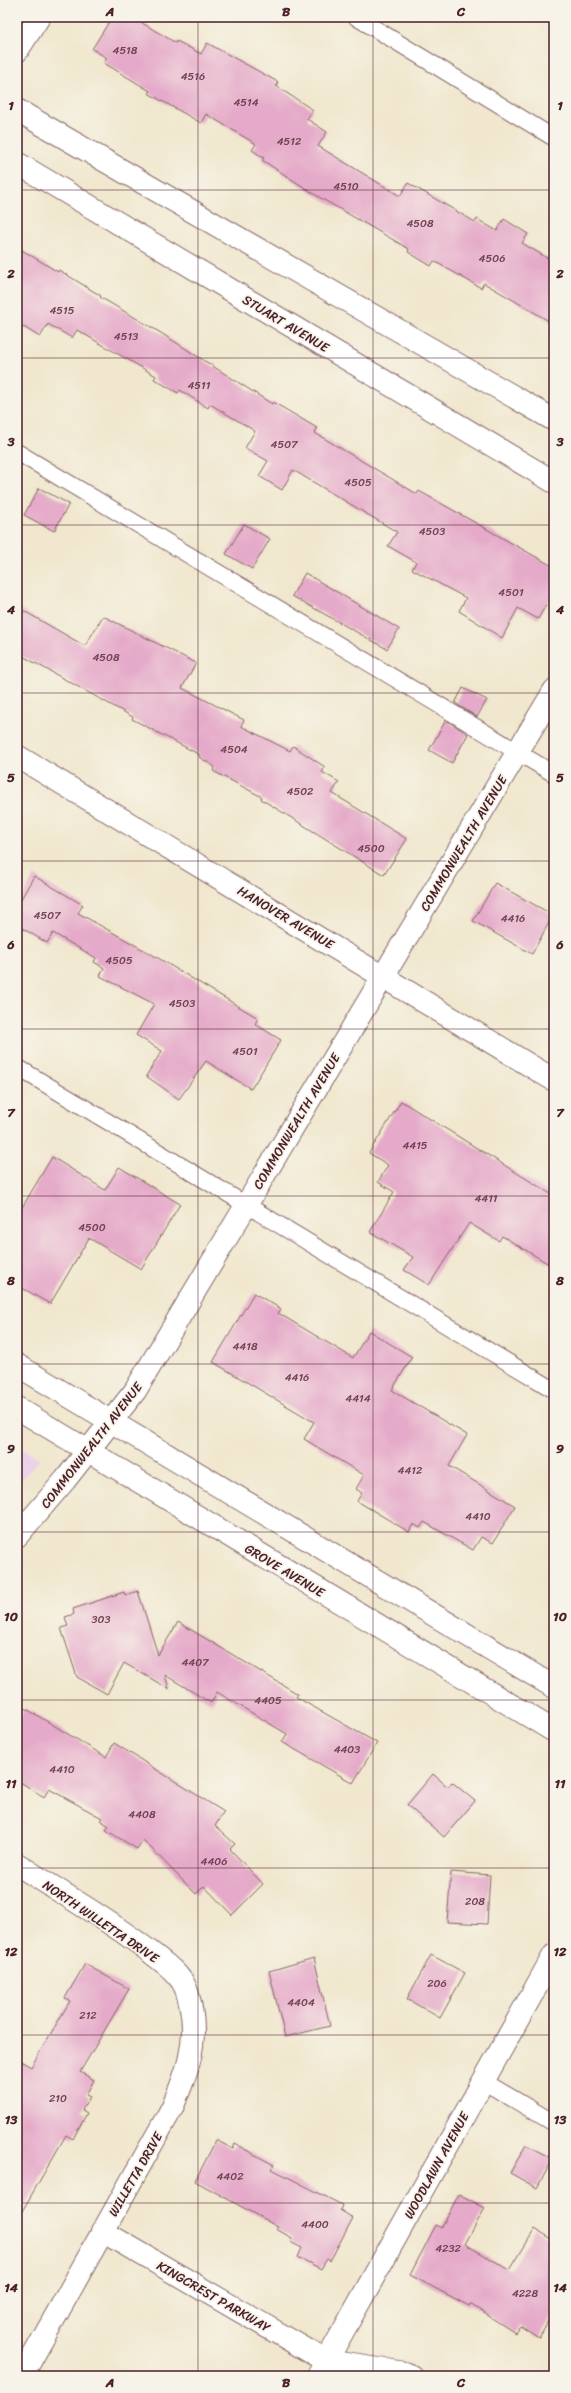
<svg xmlns="http://www.w3.org/2000/svg" width="571" height="2393" viewBox="0 0 571 2393" font-family="Sriracha,sans-serif">
	<style>
		.built { fill: #ebd1eb }
		.building { fill: #e5aac9 }
		.lines { fill: none; stroke-linecap: round; stroke-linejoin: round }
		.service-casing { stroke: #846564; stroke-width: 18 }
		.minor-casing { stroke: #846564; stroke-width: 24 }
		.tertiary-casing { stroke: #846564; stroke-width: 24 }
		.service { stroke: #fff; stroke-width: 16 }
		.minor { stroke: #fff; stroke-width: 22 }
		.tertiary { stroke: #fff; stroke-width: 22 }
		.grid { fill: none; stroke: #4a1f2b; stroke-width: 1; stroke-opacity: 0.55 }
		.labels { text-anchor: middle; stroke-width: 3.5; stroke-linejoin: round; paint-order: stroke }
		.number-label { font-size: 11px; fill: #714252 }
		.street-label { font-size: 13px; fill: #4a1f2b; stroke: #f7f3e8 }
		.neatline { fill: none; stroke: #4a1f2b; stroke-width: 1.5 }
		.grid-label { font-size: 13px; text-anchor: middle; font-weight: bold; fill: #4a1f2b }
	</style>
	<rect width="100%" height="100%" fill="#f7f3e8"/>
	<filter id="ink" filterUnits="userSpaceOnUse"><feTurbulence type="fractalNoise" baseFrequency=".025" numOctaves="2"/><feDisplacementMap in="SourceGraphic" scale="8" xChannelSelector="R" yChannelSelector="G"/><feConvolveMatrix kernelMatrix="1 2 1 2 8 2 1 2 1" color-interpolation-filters="sRGB"/></filter>
	<filter id="wash" filterUnits="userSpaceOnUse"><feTurbulence type="fractalNoise" baseFrequency=".012" numOctaves="4" result="noise"/><feDisplacementMap in="SourceGraphic" scale="16" xChannelSelector="R" yChannelSelector="G"/><feGaussianBlur stdDeviation="0.9" result="paint"/><feColorMatrix in="noise" values="0 0 0 0 0 0 0 0 0 0 0 0 0 0 0 0 0 1.4 0 .05"/><feComposite in="paint" operator="in"/></filter>
	<g filter="url(#wash)">
		<rect width="100%" height="100%" fill="#f0e7ce"/>
		<path class="built" d="M17,1445L40,1459L17,1485Z"/>
		<g id="blocks">
			<g class="building">
				<path d="M112,17H132L176,43L177,41L201,54L207,43L278,82L276,86L313,110L307,119L327,132L318,146L400,196L408,183L475,222L477,219L497,231L504,219L528,234L522,243L554,262V324L484,283L481,288L434,261L431,266L408,252L409,249L319,197L262,160L264,158L252,150L256,144L206,114L201,123L148,93L150,91L104,63L107,58L92,49Z"/>
				<path d="M17,247L58,272L59,270L101,296L100,297L161,333L272,404L273,402L317,428L315,433L417,494L419,491L554,567V590L538,619L518,608L502,638L459,611L466,598L412,569L416,562L388,546L397,532L293,470L282,490L259,476L268,461L245,448L255,431L210,404L208,408L180,390L178,393L154,379L156,376L77,330L72,338L48,324L40,337L17,323Z"/>
				<path d="M39,488L69,504L54,531L24,515Z"/>
				<path d="M244,524L270,539L252,569L226,554Z"/>
				<path d="M305,573L399,629L387,649L292,596Z"/>
				<path d="M17,607L85,646L103,616L196,663L182,688L244,720L241,726L290,751L293,746L325,767L322,772L339,782L332,793L407,839L384,875L261,799L262,797L213,771L215,767L199,757L200,755L132,719L133,717L17,653Z"/>
				<path d="M463,688L487,700L477,717L455,703Z"/>
				<path d="M446,720L468,734L452,763L429,750Z"/>
				<path d="M34,876L83,905L78,913L158,958L258,1018L255,1024L281,1040L251,1089L206,1061L179,1099L146,1076L162,1051L136,1035L154,1004L100,976L104,968L94,962L96,958L53,933L47,943L17,925V906Z"/>
				<path d="M495,883L553,915L532,954L473,921Z"/>
				<path d="M401,1101L554,1196V1267L502,1236L499,1241L469,1223L429,1285L404,1270L413,1257L370,1232L394,1192L378,1182L388,1165L369,1153Z"/>
				<path d="M52,1157L105,1190L119,1167L180,1204L141,1269L89,1238L50,1304L17,1285V1216Z"/>
				<path d="M254,1293L281,1309L278,1313L353,1358L369,1331L412,1357L392,1390L467,1435L449,1466L515,1506L493,1543L481,1537L473,1550L424,1522L420,1528L413,1524L409,1532L357,1501L362,1493L356,1489L364,1475L304,1439L314,1422L213,1362Z"/>
				<path d="M138,1591L158,1655L178,1622L298,1694L296,1697L377,1743L353,1783L282,1742L287,1734L217,1692L211,1703L165,1675L169,1689L124,1663L107,1694L77,1677L61,1628L68,1626L65,1617L74,1614L73,1609L124,1592L125,1595Z"/>
				<path d="M25,1708L106,1757L114,1743L224,1812L215,1826L235,1844L230,1849L263,1884L232,1915L204,1886L196,1894L143,1840L137,1849L106,1830L109,1826L100,1820L102,1818L49,1789L44,1797L17,1780V1723Z"/>
				<path d="M433,1774L448,1787L452,1782L475,1801L444,1837L407,1805Z"/>
				<path d="M451,1872L490,1875L487,1924L447,1922Z"/>
				<path d="M431,1955L465,1973L440,2018L407,1999Z"/>
				<path d="M314,1958L330,2026L285,2037L269,1971Z"/>
				<path d="M85,1964L129,1989L80,2072L94,2080L86,2095L90,2097L82,2110L87,2113L73,2139L66,2135L17,2220V2059L31,2067L70,2001L65,1998Z"/>
				<path d="M216,2140L233,2149L235,2144L274,2165L272,2169L342,2205L340,2210L353,2218L330,2261L327,2259L321,2269L298,2257L302,2248L290,2242L292,2238L276,2229L278,2227L195,2181Z"/>
				<path d="M526,2145L553,2159L537,2188L510,2173Z"/>
				<path d="M459,2194L485,2208L465,2244L510,2270L535,2229L554,2241V2312L539,2338L520,2326L515,2333L470,2304L469,2306L410,2275L436,2225L441,2228Z"/>
			</g>
		</g>
	</g>
	<g filter="url(#ink)">
		<use href="#blocks" fill-opacity="0" stroke="#846564" stroke-width="1"/>
		<g class="lines">
			<defs>
				<g id="service">
					<path d="M356,17L554,138"/>
					<path d="M17,452L554,774"/>
					<path d="M17,1067L554,1390"/>
					<path d="M483,2081L554,2123"/>
				</g>
				<g id="minor">
					<path d="M17,110L554,420"/>
					<path d="M17,163L554,482"/>
					<path d="M17,756L554,1080"/>
					<path d="M17,1536L65,1480L135,1391L554,691"/>
					<path d="M17,1864C61,1893 108,1919 149,1951C160,1960 173,1968 181,1980C187,1987 189,1999 191,2008C198,2045 186,2075 172,2108L22,2376"/>
					<path d="M102,2231L326,2361L337,2376"/>
					<path d="M326,2361L405,2373L411,2376"/>
					<path d="M318,2376L554,1955"/>
				</g>
				<g id="tertiary">
					<path d="M17,51L39,17"/>
					<path d="M17,1365L554,1687"/>
					<path d="M17,1408L554,1731"/>
				</g>
			</defs>
			<use href="#service" class="service-casing"/>
			<use href="#minor" class="minor-casing"/>
			<use href="#tertiary" class="tertiary-casing"/>
			<use href="#service" class="service"/>
			<use href="#minor" class="minor"/>
			<use href="#tertiary" class="tertiary"/>
		</g>
	</g>
	<path class="grid" d="M198,17V2376M373,17V2376M17,190H554M17,358H554M17,525H554M17,693H554M17,861H554M17,1029H554M17,1196H554M17,1364H554M17,1532H554M17,1700H554M17,1868H554M17,2035H554M17,2203H554"/>
	<g class="labels">
		<g class="number-label">
			<text x="125" y="54">4518</text>
			<text x="193" y="80">4516</text>
			<text x="246" y="106">4514</text>
			<text x="289" y="145">4512</text>
			<text x="346" y="190">4510</text>
			<text x="420" y="227">4508</text>
			<text x="492" y="262">4506</text>
			<text x="62" y="314">4515</text>
			<text x="126" y="340">4513</text>
			<text x="199" y="389">4511</text>
			<text x="284" y="448">4507</text>
			<text x="358" y="486">4505</text>
			<text x="432" y="535">4503</text>
			<text x="511" y="596">4501</text>
			<text x="106" y="661">4508</text>
			<text x="234" y="753">4504</text>
			<text x="300" y="795">4502</text>
			<text x="371" y="852">4500</text>
			<text x="47" y="919">4507</text>
			<text x="513" y="922">4416</text>
			<text x="119" y="964">4505</text>
			<text x="182" y="1007">4503</text>
			<text x="245" y="1055">4501</text>
			<text x="415" y="1149">4415</text>
			<text x="486" y="1202">4411</text>
			<text x="92" y="1231">4500</text>
			<text x="245" y="1350">4418</text>
			<text x="297" y="1381">4416</text>
			<text x="358" y="1402">4414</text>
			<text x="410" y="1474">4412</text>
			<text x="478" y="1520">4410</text>
			<text x="101" y="1623">303</text>
			<text x="195" y="1666">4407</text>
			<text x="268" y="1704">4405</text>
			<text x="347" y="1753">4403</text>
			<text x="62" y="1773">4410</text>
			<text x="142" y="1818">4408</text>
			<text x="214" y="1865">4406</text>
			<text x="475" y="1905">208</text>
			<text x="437" y="1987">206</text>
			<text x="301" y="2006">4404</text>
			<text x="88" y="2019">212</text>
			<text x="58" y="2102">210</text>
			<text x="230" y="2180">4402</text>
			<text x="315" y="2228">4400</text>
			<text x="448" y="2252">4232</text>
			<text x="525" y="2297">4228</text>
		</g>
		<g class="street-label">
			<text transform="translate(286 323) rotate(31)" y="5">STUART AVENUE</text>
			<text transform="translate(463 843) rotate(-59)" y="5">COMMONWEALTH AVENUE</text>
			<text transform="translate(286 917) rotate(31)" y="5">HANOVER AVENUE</text>
			<text transform="translate(296 1121) rotate(-59)" y="5">COMMONWEALTH AVENUE</text>
			<text transform="translate(91 1445) rotate(-52)" y="5">COMMONWEALTH AVENUE</text>
			<text transform="translate(285 1570) rotate(31)" y="5">GROVE AVENUE</text>
			<text transform="translate(101 1921) rotate(34)" y="5">NORTH WILLETTA DRIVE</text>
			<text transform="translate(436 2165) rotate(-61)" y="5">WOODLAWN AVENUE</text>
			<text transform="translate(135 2174) rotate(-60)" y="5">WILLETTA DRIVE</text>
			<text transform="translate(214 2296) rotate(30)" y="5">KINGCREST PARKWAY</text>
		</g>
	</g>
	<rect width="571" height="2393" fill="none" stroke="#f7f3e8" stroke-width="44"/>
	<rect x="22" y="22" width="527" height="2349" class="neatline"/>
	<g class="grid-label">
		<text x="110" y="16">A</text>
		<text x="286" y="16">B</text>
		<text x="461" y="16">C</text>
		<text x="11" y="110">1</text>
		<text x="560" y="110">1</text>
		<text x="11" y="278">2</text>
		<text x="560" y="278">2</text>
		<text x="11" y="446">3</text>
		<text x="560" y="446">3</text>
		<text x="11" y="614">4</text>
		<text x="560" y="614">4</text>
		<text x="11" y="782">5</text>
		<text x="560" y="782">5</text>
		<text x="11" y="949">6</text>
		<text x="560" y="949">6</text>
		<text x="11" y="1117">7</text>
		<text x="560" y="1117">7</text>
		<text x="11" y="1285">8</text>
		<text x="560" y="1285">8</text>
		<text x="11" y="1453">9</text>
		<text x="560" y="1453">9</text>
		<text x="11" y="1621">10</text>
		<text x="560" y="1621">10</text>
		<text x="11" y="1788">11</text>
		<text x="560" y="1788">11</text>
		<text x="11" y="1956">12</text>
		<text x="560" y="1956">12</text>
		<text x="11" y="2124">13</text>
		<text x="560" y="2124">13</text>
		<text x="11" y="2292">14</text>
		<text x="560" y="2292">14</text>
		<text x="110" y="2387">A</text>
		<text x="286" y="2387">B</text>
		<text x="461" y="2387">C</text>
	</g>
</svg>
